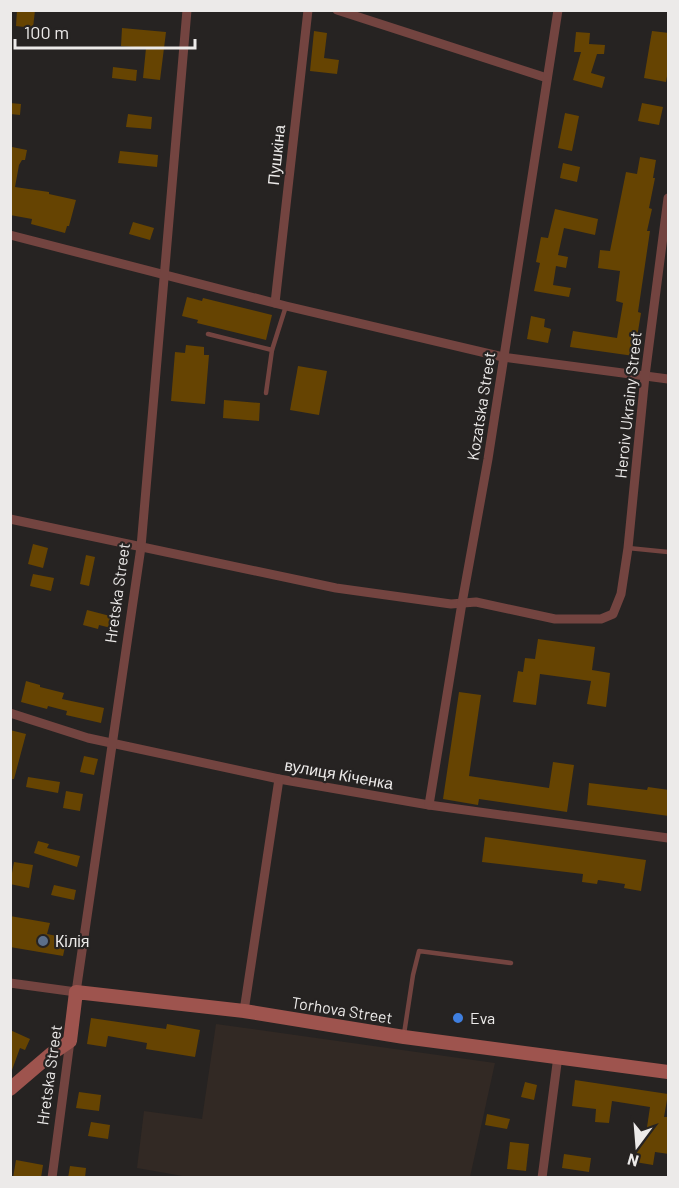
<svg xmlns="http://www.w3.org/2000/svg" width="679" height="1188" viewBox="0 0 679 1188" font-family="Barlow,sans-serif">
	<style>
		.built { fill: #322924 }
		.building { fill: #664402 }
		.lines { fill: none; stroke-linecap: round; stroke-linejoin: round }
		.lane { stroke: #734440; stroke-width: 4.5 }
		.street { stroke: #734440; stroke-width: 9 }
		.secondary { stroke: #9e544e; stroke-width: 14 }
		.service-dot { fill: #5c6f8a; stroke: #262322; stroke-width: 2 }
		.shop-dot { fill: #3f7fe0; stroke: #262322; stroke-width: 2 }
		.labels { text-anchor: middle; stroke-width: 4.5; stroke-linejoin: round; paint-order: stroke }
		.street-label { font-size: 16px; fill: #eceae9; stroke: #262322 }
		.poi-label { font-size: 16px; fill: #eceae9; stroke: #262322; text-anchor: start }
	</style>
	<rect width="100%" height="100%" fill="#262322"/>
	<path class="built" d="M216,1024L495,1063L470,1177L194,1178L137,1168L144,1111L202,1119Z"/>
	<g class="building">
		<path d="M17,10H35L33,28L16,26Z"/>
		<path d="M122,28L166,32L160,80L143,78L146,48L121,46Z"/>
		<path d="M314,31L327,33L324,58L339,60L337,74L310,71Z"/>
		<path d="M652,31L669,33V65L666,82L644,78Z"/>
		<path d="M576,32L590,33L589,44L605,45L604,54H597L591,73L605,77L602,88L573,80L581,52H574Z"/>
		<path d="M113,67L137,70L136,81L112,78Z"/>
		<path d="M10,103L21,104L20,115L10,114Z"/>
		<path d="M642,103L663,107L659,125L638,121Z"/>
		<path d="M565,113L579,116L572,151L558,148Z"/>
		<path d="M128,114L152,117L151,129L126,127Z"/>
		<path d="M12,147L27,150L25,160H22L19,165L15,187L49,192V194L76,200L69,226H67L65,233L31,224L32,219L10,215Z"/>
		<path d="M120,151L158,155L157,167L118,163Z"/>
		<path d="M640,157L656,160L653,178H655L649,208L652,209L647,231H650L638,312L641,313L634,356L570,347L573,331L617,338L623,303L616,301L620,271L598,268L600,250L610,251L626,172L637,174Z"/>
		<path d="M563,163L580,167L577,182L560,178Z"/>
		<path d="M555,209L598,219L595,235L564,228L558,255L568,257L566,268L556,266L553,285L571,288L569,297L534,291L540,263L536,262L541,237L548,238Z"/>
		<path d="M133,222L154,228L150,240L129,234Z"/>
		<path d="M187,297L202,301L203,298L272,315L266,340L197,323L198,320L182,316Z"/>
		<path d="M531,316L545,319L544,327L551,329L548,343L527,339Z"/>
		<path d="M186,345L204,347V355H209L205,404L171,401L175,352L185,353Z"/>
		<path d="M298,366L327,371L319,415L290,410Z"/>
		<path d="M224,400L260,403L259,421L223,418Z"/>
		<path d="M33,544L48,548L43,568L28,564Z"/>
		<path d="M86,555L95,557L89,586L80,584Z"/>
		<path d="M33,574L54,578L51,591L30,586Z"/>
		<path d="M87,610L114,617L111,628L99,625L98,629L83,625Z"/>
		<path d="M538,639L595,647L592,670L610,673L606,707L587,704L591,681L540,674L536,705L513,702L518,671L523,672L525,658L535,659Z"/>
		<path d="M26,681L40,685V687L64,693L62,699L104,708L101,723L66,715L67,711L48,706L47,709L21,702Z"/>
		<path d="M459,692L481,695L469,776L549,788L553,762L574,765L567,812L479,799L478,805L443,799Z"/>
		<path d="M10,730L26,734L14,779H10Z"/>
		<path d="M84,756L98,759L94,775L80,772Z"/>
		<path d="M28,777L60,782L58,793L26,787Z"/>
		<path d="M589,783L647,790L648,787L669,790V816L587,805Z"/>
		<path d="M66,791L83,794L80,811L63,808Z"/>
		<path d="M485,837L646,860L641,891L624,888L625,884L598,880L597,884L582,882L583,874L482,862Z"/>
		<path d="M38,841L49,844L47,848L80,856L77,867L34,853Z"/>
		<path d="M14,862L33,865L29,888L10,884Z"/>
		<path d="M54,885L76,890L74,900L51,895Z"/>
		<path d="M10,916L50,923L47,934L67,938L63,956L10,947Z"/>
		<path d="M91,1018L166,1029L167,1024L200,1030L195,1057L146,1049L147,1043L108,1036L106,1047L87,1044Z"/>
		<path d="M10,1030L30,1039L25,1050L20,1048L12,1070Z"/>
		<path d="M575,1080L668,1094L664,1117H669V1154L655,1152L653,1165L635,1162L639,1133L646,1134L650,1107L612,1101L609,1123L595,1122L596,1109L572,1106Z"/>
		<path d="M525,1082L537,1085L534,1100L521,1097Z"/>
		<path d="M79,1092L101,1095L99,1111L76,1108Z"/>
		<path d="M487,1114L510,1119L507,1129L485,1125Z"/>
		<path d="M91,1122L110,1125L108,1139L88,1136Z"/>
		<path d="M510,1142L529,1144L526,1171L507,1169Z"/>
		<path d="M564,1154L591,1158L589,1172L562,1168Z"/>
		<path d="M16,1160L43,1165L41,1178H13Z"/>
		<path d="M70,1166L86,1168L85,1178H68Z"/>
	</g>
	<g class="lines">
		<g class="lane">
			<path d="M208,334L272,350"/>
			<path d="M266,393L272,350L286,306"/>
			<path d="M628,548L668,552"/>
			<path d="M404,1034L413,975L419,951L511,963"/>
		</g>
		<g class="street">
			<path d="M337,10L547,78"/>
			<path d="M10,235L286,306L503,357L668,379"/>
			<path d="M275,303L308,10"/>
			<path d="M10,519L336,588L451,604L476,602L555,619H601L613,614L621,594L628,548L645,376L668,198"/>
			<path d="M10,713L88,738L279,779L429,805L668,838"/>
			<path d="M429,805L462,603L488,459L558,10"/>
			<path d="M10,983L76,992L141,547L187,10"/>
			<path d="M244,1011L279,779"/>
			<path d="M52,1178L70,1041"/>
			<path d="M542,1178L558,1056"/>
		</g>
		<path class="secondary" d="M10,1089L51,1054L70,1041L76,992L244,1011L404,1037L668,1072"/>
	</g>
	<circle class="service-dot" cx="43" cy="941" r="6"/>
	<circle class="shop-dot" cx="458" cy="1018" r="6"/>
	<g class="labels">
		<g class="street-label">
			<text transform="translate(276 155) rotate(-84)" y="6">Пушкіна</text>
			<text transform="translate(628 405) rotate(-84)" y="6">Heroiv Ukrainy Street</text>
			<text transform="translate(481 406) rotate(-81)" y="6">Kozatska Street</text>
			<text transform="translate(117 593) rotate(-82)" y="6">Hretska Street</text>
			<text transform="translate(339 774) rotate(10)" y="6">вулиця Кіченка</text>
			<text transform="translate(342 1010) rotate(9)" y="6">Torhova Street</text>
			<text transform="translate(49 1075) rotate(-82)" y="6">Hretska Street</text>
		</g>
		<g class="poi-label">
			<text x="55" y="947">Кілія</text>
			<text x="470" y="1024">Eva</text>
		</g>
	</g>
	<rect width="679" height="1188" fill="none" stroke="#eceae9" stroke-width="24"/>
	<g transform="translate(637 1146) rotate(196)" stroke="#262322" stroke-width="4.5" paint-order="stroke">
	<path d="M0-4.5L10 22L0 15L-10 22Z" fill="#eceae9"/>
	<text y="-9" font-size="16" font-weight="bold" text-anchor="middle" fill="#eceae9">N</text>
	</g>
	<path d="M15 39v9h180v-9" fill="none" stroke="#eceae9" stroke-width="3"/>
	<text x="24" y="39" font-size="18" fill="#eceae9" stroke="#262322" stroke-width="4.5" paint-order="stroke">100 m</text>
</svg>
